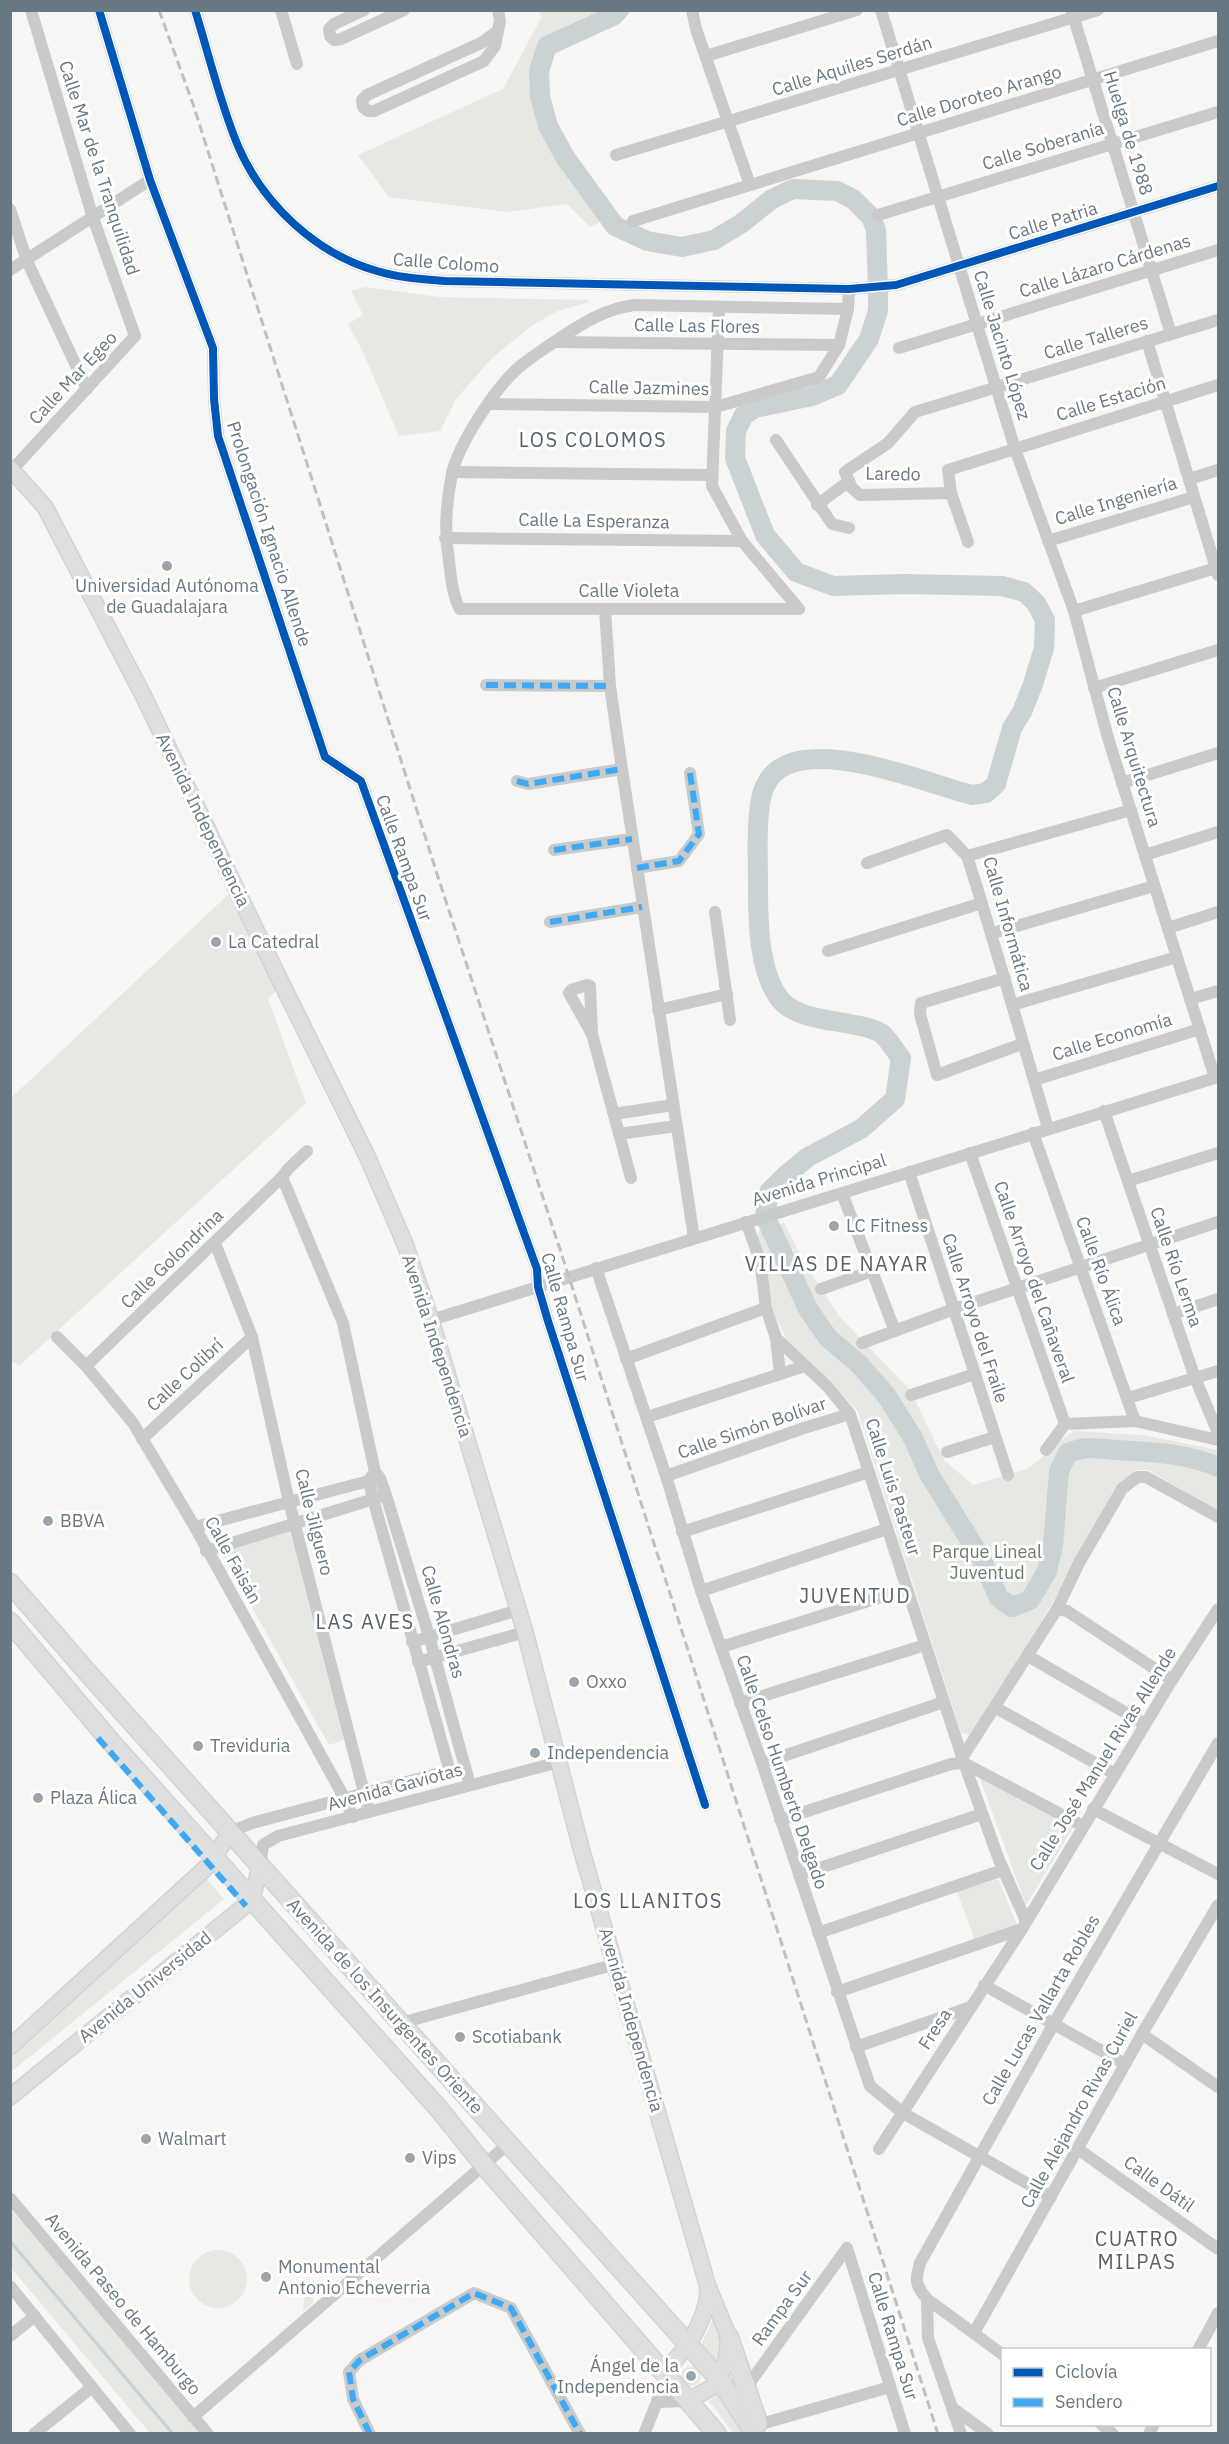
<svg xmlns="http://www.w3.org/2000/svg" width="1229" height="2444" viewBox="0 0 1229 2444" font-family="'IBM Plex Sans',sans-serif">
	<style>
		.green { fill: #e5e8e3 }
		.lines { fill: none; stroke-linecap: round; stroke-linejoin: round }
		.stream { stroke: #cad2d4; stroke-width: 3 }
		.river { stroke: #cad2d4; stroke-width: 20 }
		.major-casing { stroke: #d2d3d3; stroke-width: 18 }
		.highway-casing { stroke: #d2d3d3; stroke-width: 21 }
		.minor { stroke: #c9caca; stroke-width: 12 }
		.major { stroke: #dedfdf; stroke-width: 15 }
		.highway { stroke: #dedfdf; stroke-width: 18 }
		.rail { stroke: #bfc0c2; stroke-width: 3; stroke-dasharray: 9 4.5; stroke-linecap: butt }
		.quiet { stroke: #3fa9f5; stroke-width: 6; stroke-dasharray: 12 6; stroke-linecap: butt }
		.cycleway-casing { stroke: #fff; stroke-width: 11 }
		.cycleway { stroke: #0057b8; stroke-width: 8 }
		.poi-dot { fill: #9aa4ab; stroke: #fff; stroke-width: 2 }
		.labels { text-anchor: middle; stroke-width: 6; stroke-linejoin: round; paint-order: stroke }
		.street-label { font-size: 18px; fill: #687883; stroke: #fff }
		.poi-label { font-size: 18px; fill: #687883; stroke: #fff; text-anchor: start }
		.park-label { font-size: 18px; fill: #6b7b67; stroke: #fff }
		.neighbourhood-label { font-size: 20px; letter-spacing: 1.5px; fill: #566169; stroke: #fff }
	</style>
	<rect width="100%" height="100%" fill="#f6f6f5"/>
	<g class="green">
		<path d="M538,11H633L611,17L577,35L554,54L544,78L552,117L579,164L614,215L590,227L567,204L507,212L389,197L358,155L503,89L542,16Z"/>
		<path d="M365,287L439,297L589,300V302L558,311L534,324L492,358L456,399L440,431L399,436L362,350L348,324L363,315L351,291Z"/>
		<path d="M230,893L276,991L268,999L306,1103L19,1366L10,1359V1099Z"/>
		<path d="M784,1223L804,1262L839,1316L910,1390L944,1460L973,1485L1027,1469L1049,1452L1053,1445L1074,1431L1142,1435L1218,1450V1512L1149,1470H1134L1106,1512L976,1732L972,1735L961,1733L858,1412L835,1385L787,1340L775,1315L770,1296L766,1255L757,1239L759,1231Z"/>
		<path d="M290,1531L344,1740L329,1745L221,1552Z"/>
		<path d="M978,1773L1074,1826L1026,1905Z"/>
		<path d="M205,1877L224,1899L11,2072V2059Z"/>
		<path d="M998,1879L1018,1927L975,1941L957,1891Z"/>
		<path d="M10,2210L21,2221L200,2433H150L11,2268Z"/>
		<circle cx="218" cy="2279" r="29"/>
		<path d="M306,2281L314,2302L303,2311Z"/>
		<path d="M714,2317L725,2337L719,2364L704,2349L702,2343Z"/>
		<circle cx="691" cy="2376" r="10"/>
		<path d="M719,2393L748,2433H733L709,2401Z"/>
	</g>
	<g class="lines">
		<path class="stream" d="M10,2241L173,2434"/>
		<path class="river" d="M619,10L613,16L547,46L539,71L540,96L548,126L565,157L615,226L647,241L682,247L714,240L742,223L772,199L793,189L837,191L853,199L871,217L876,230L878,287V311L869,339L838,385L812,396L755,408L744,415L736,431L735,458L765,535L796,572L833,586L904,584L1002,586L1024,592L1036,603L1045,620L1044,648L1033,684L1022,712L1012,728L996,784L986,793L972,795C927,784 795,727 766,784C755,804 758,855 758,879C758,914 757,968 779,998C799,1025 853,1018 881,1033C888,1038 895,1051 901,1058L895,1099L861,1129L808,1157L785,1176L769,1192L765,1216L808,1309L828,1338L859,1364L886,1395L913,1438L929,1474L981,1558L999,1598L1012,1607L1030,1600L1047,1571L1053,1546L1059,1471L1068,1453C1088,1445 1097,1449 1118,1450C1152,1452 1187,1453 1218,1467"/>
		<defs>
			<g id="major">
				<path d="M10,468L45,507L144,697L277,974L367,1156L405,1244L431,1320L525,1632L581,1848L708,2287L729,2337L726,2363L714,2386L688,2401"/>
				<path d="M10,2047L210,1864L230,1832"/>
				<path d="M10,2097L252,1900L260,1866"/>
				<path d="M666,2373C673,2360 682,2354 689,2343C698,2328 708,2308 708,2290"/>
			</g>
			<g id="highway">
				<path d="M10,1583L88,1673L719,2379L755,2434"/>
				<path d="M10,1622L112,1743L439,2109L483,2164L717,2434"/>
				<path d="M729,2337L758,2423"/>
			</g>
		</defs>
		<use href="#major" class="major-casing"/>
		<use href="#highway" class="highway-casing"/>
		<g class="minor">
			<path d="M99,10L150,180L213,348L214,399L218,436L325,757L361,781L537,1269L538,1287L548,1321L705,1805"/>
			<path d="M195,10C209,55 220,103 238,146C263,204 316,254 377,271C400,278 422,279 445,281L849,289L896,285L1218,186"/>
			<path d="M281,10L297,64"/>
			<path d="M364,10L334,24L329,29L330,36L334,40L341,39L404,10"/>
			<path d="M692,10L696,29L750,185"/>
			<path d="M881,10L1015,449L1074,611L1108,738L1215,1078"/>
			<path d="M1072,12L1171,334"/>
			<path d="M498,31L495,46L484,61L374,111H368L363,107L362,100L367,95L481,43Z"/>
			<path d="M498,31L500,21L498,10"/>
			<path d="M706,56L857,10"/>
			<path d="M616,155L1098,10"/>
			<path d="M10,209L27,261L87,389"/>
			<path d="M878,215L1218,112"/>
			<path d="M633,221L1218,41"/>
			<path d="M10,270L150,180"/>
			<path d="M719,307L712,486L742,541L799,609"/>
			<path d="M1218,320L915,412L888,443L845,472L852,488L860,495L951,493L948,470L1218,385"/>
			<path d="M1147,341L1218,575"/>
			<path d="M554,342L839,345"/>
			<path d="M899,348L1218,250"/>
			<path d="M488,404L716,407L819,377L839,345L848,309L849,289"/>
			<path d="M776,440L832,524L849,528"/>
			<path d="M12,470L135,336L93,218L31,10"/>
			<path d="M452,472L712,475"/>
			<path d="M1189,479L1218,470"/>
			<path d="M951,493L968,542"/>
			<path d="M817,505L849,481"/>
			<path d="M445,538L742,541"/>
			<path d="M1048,541L1194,497"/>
			<path d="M605,609L610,686L622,769L694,1238"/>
			<path d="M799,609H460C452,595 451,576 449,561C444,532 446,503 452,474C458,445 494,390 516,370C529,358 546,348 560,338C585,322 605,309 634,305L848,309"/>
			<path d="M1074,611L1216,568"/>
			<path d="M486,685L610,686"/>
			<path d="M1094,688L1218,650"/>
			<path d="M517,781L528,784L622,769"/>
			<path d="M1122,783L1218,753"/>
			<path d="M554,850L632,839"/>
			<path d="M1145,855L1218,832"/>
			<path d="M867,863L947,835L967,856"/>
			<path d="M637,868L679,861L699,834L690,773"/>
			<path d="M715,912L730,1020"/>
			<path d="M550,922L642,907"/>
			<path d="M1168,928L1218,912"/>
			<path d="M993,933L1154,886"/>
			<path d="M828,951L982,903"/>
			<path d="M1005,978L921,1003L920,1014L937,1075L1022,1044"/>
			<path d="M1190,999L1218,991"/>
			<path d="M1012,1005L1177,957"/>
			<path d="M658,1010L727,994"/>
			<path d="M592,1034L569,993L571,990L587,985L590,986L592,1034L631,1178"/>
			<path d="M1034,1080L1200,1029"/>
			<path d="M1104,1111L1195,1378L1218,1433"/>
			<path d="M614,1114L673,1105"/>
			<path d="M1048,1128C1021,1037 996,946 967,856L1131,810"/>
			<path d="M1033,1133L1135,1421"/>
			<path d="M619,1134L676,1126"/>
			<path d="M970,1153L1065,1424"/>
			<path d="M909,1172L1008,1475"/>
			<path d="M282,1177L343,1323L375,1472L380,1478L386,1495L429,1636L470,1785"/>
			<path d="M1128,1181L1218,1153"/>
			<path d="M842,1193L895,1331"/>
			<path d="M746,1222L760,1260L766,1308L776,1338L828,1387L850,1414L964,1763L999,1860L1026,1921"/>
			<path d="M215,1243L252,1337L289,1502L369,1812"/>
			<path d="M596,1268L666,1476L701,1591L762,1763L870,2086L903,2113L1051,2197"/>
			<path d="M821,1289L872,1271"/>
			<path d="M1173,1314L1218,1299"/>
			<path d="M431,1320L1218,1077"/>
			<path d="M57,1337L86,1366L133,1423L195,1527L345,1799L353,1817"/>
			<path d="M776,1338L780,1374"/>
			<path d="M862,1343L954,1309L1218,1222"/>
			<path d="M626,1359L766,1308"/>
			<path d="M86,1366L282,1177L288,1169L307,1151"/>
			<path d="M911,1395L975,1374"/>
			<path d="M1128,1398L1218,1371"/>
			<path d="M647,1417L805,1366"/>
			<path d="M142,1439L252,1337"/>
			<path d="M1046,1450L1065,1424L1135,1421L1218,1440"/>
			<path d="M947,1452L995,1437"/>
			<path d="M666,1476L804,1428L850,1414"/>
			<path d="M195,1527L376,1479"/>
			<path d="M682,1532L869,1472"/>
			<path d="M206,1551L380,1497"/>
			<path d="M701,1591L887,1529"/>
			<path d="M1057,1609L1067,1611L1172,1680"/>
			<path d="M412,1642L518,1610"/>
			<path d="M721,1647L907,1589"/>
			<path d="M1028,1656L1145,1724"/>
			<path d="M418,1662L525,1632"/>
			<path d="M740,1703L925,1645"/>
			<path d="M996,1708L1115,1774"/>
			<path d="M962,1758L1057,1609L1079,1563L1122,1489L1137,1477H1146L1218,1517"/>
			<path d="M762,1763L944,1702"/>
			<path d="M1093,1809L1218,1874"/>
			<path d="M780,1820L951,1764L964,1763L1083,1826"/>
			<path d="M230,1832L252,1823L444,1772L449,1768L373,1499L369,1480L375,1472"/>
			<path d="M260,1866L263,1845L278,1836L559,1762"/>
			<path d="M799,1875L982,1814"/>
			<path d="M818,1933L1003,1870"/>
			<path d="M984,1985L1125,2064"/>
			<path d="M837,1992L1022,1929"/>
			<path d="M401,2023L616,1964"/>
			<path d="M1142,2034L1218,2087"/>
			<path d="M856,2047L971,2007"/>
			<path d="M879,2149L1022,1929L1172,1680L1218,1609"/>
			<path d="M1078,2149L1218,2249"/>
			<path d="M10,2198L208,2434"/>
			<path d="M847,2248L905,2434"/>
			<path d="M10,2286L130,2434"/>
			<path d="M927,2299L928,2338L961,2434"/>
			<path d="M974,2333L1142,2034L1218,1905"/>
			<path d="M10,2336L35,2316"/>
			<path d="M1198,2350L1218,2313"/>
			<path d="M1002,2354L927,2299C915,2285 915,2280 920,2263L1053,2025L1218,1743"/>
			<path d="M746,2388L847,2248"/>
			<path d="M657,2402L688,2401"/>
			<path d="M954,2409L988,2434"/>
			<path d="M193,2417L508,2144"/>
			<path d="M1101,2424L1113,2434"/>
			<path d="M758,2425L890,2387"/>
			<path d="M34,2434L92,2387"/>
			<path d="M370,2434L353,2399L349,2372L360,2360L474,2293L511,2308L580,2434"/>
			<path d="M644,2434L657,2402L666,2373"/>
			<path d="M1149,2434L1154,2424"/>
		</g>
		<use href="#major" class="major"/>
		<use href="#highway" class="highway"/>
		<path class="rail" d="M159,10L193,104L438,877L569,1277L938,2434"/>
		<g class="quiet">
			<path d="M486,685L610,686"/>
			<path d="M517,781L528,784L622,769"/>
			<path d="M554,850L632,839"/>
			<path d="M637,868L679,861L699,834L690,773"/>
			<path d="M550,922L642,907"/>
			<path d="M98,1738L246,1906"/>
			<path d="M370,2434L353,2399L349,2372L360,2360L474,2293L511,2308L580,2434"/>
		</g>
		<defs>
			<g id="cycleway">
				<path d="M99,10L150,180L213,348L214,399L218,436L325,757L361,781L537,1269L538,1287L548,1321L705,1805"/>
				<path d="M195,10C209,55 220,103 238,146C263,204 316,254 377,271C400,278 422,279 445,281L849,289L896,285L1218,186"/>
			</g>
		</defs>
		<use href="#cycleway" class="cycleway-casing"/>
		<use href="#cycleway" class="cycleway"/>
	</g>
	<g class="poi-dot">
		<circle cx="167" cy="566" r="6"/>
		<circle cx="216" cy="942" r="6"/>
		<circle cx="834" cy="1226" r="6"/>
		<circle cx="48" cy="1521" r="6"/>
		<circle cx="574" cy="1682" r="6"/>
		<circle cx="198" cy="1746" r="6"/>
		<circle cx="535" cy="1753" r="6"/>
		<circle cx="38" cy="1798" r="6"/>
		<circle cx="460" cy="2037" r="6"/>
		<circle cx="146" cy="2139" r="6"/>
		<circle cx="410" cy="2158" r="6"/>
		<circle cx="266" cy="2277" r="6"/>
		<circle cx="691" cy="2376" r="6"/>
	</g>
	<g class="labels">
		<g class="street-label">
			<text transform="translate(852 66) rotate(-17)" y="6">Calle Aquiles Serdán</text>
			<text transform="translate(979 96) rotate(-17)" y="6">Calle Doroteo Arango</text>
			<text transform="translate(1128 133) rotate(73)" y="6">Huelga de 1988</text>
			<text transform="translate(1043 146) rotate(-17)" y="6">Calle Soberanía</text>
			<text transform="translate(99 168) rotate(72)" y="6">Calle Mar de la Tranquilidad</text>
			<text transform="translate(1053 221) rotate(-17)" y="6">Calle Patria</text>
			<text transform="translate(446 263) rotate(4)" y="6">Calle Colomo</text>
			<text transform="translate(1105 266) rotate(-17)" y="6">Calle Lázaro Cárdenas</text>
			<text transform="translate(697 326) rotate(1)" y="6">Calle Las Flores</text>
			<text transform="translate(1096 338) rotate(-17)" y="6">Calle Talleres</text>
			<text transform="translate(1002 345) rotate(73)" y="6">Calle Jacinto López</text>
			<text transform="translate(73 378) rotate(-47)" y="6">Calle Mar Egeo</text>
			<text transform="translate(649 388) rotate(1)" y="6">Calle Jazmines</text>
			<text transform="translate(1111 399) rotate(-17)" y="6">Calle Estación</text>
			<text transform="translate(893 474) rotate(1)" y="6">Laredo</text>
			<text transform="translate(1116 501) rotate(-17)" y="6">Calle Ingeniería</text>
			<text transform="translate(594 521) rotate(1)" y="6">Calle La Esperanza</text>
			<text transform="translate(269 534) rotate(72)" y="6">Prolongación Ignacio Allende</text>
			<text x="629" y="597">Calle Violeta</text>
			<text transform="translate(1134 757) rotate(73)" y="6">Calle Arquitectura</text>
			<text transform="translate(203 820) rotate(64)" y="6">Avenida Independencia</text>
			<text transform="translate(404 858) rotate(70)" y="6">Calle Rampa Sur</text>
			<text transform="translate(1008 924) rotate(74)" y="6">Calle Informática</text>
			<text transform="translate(1112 1037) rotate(-17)" y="6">Calle Economía</text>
			<text transform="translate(819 1180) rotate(-17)" y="6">Avenida Principal</text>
			<text transform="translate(172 1259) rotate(-44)" y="6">Calle Golondrina</text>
			<text transform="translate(1176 1267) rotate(71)" y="6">Calle Río Lerma</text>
			<text transform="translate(1101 1271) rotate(70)" y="6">Calle Río Álica</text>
			<text transform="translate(1034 1282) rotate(71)" y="6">Calle Arroyo del Cañaveral</text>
			<text transform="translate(565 1317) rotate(74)" y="6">Calle Rampa Sur</text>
			<text transform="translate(975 1318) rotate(72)" y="6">Calle Arroyo del Fraile</text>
			<text transform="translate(437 1346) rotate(72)" y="6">Avenida Independencia</text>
			<text transform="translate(185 1375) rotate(-43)" y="6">Calle Colibrí</text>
			<text transform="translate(752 1428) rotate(-19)" y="6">Calle Simón Bolívar</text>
			<text transform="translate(893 1487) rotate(72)" y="6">Calle Luis Pasteur</text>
			<text transform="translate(314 1522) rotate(76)" y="6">Calle Jilguero</text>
			<text transform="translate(233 1560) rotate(61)" y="6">Calle Faisán</text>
			<text transform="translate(443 1622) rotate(74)" y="6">Calle Alondras</text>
			<text transform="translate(1103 1759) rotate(-58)" y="6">Calle José Manuel Rivas Allende</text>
			<text transform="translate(782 1772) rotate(71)" y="6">Calle Celso Humberto Delgado</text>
			<text transform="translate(395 1787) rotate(-15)" y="6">Avenida Gaviotas</text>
			<text transform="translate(145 1987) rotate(-39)" y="6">Avenida Universidad</text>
			<text transform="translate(385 2006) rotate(48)" y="6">Avenida de los Insurgentes Oriente</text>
			<text transform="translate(1041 2010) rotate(-60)" y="6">Calle Lucas Vallarta Robles</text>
			<text transform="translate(631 2020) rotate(74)" y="6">Avenida Independencia</text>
			<text transform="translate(935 2029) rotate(-57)" y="6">Fresa</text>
			<text transform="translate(1079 2110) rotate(-61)" y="6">Calle Alejandro Rivas Curiel</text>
			<text transform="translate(1159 2184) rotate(36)" y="6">Calle Dátil</text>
			<text transform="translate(123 2304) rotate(50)" y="6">Avenida Paseo de Hamburgo</text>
			<text transform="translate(782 2308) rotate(-54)" y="6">Rampa Sur</text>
			<text transform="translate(893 2336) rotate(73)" y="6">Calle Rampa Sur</text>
		</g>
		<g class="poi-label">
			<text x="167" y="592" text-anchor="middle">Universidad Autónoma<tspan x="167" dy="21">de Guadalajara</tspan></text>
			<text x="228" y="948">La Catedral</text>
			<text x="846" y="1232">LC Fitness</text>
			<text x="60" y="1527">BBVA</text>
			<text x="586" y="1688">Oxxo</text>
			<text x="210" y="1752">Treviduria</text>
			<text x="547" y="1759">Independencia</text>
			<text x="50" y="1804">Plaza Álica</text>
			<text x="472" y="2043">Scotiabank</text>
			<text x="158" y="2145">Walmart</text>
			<text x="422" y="2164">Vips</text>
			<text x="278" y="2273">Monumental<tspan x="278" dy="21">Antonio Echeverria</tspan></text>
			<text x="679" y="2372" text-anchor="end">Ángel de la<tspan x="679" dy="21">Independencia</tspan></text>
		</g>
		<g class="park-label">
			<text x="987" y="1558">Parque Lineal<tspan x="987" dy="21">Juventud</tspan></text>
		</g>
		<g class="neighbourhood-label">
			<text x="593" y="447">LOS COLOMOS</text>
			<text x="837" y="1271">VILLAS DE NAYAR</text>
			<text x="855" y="1603">JUVENTUD</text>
			<text x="365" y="1629">LAS AVES</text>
			<text x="648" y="1908">LOS LLANITOS</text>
			<text x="1137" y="2246">CUATRO<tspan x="1137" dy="23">MILPAS</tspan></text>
		</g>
	</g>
	<rect width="1229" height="2444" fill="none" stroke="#687883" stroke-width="24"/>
	<rect x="1001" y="2348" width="210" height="78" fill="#ffffff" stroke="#c3c9cd" stroke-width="1.5"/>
	<rect x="1013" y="2368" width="30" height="9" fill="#0057b8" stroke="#c3c9cd" stroke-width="1.5"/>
	<text x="1055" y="2378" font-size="18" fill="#687883">Ciclovía</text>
	<rect x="1013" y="2398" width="30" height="9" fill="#3fa9f5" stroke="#c3c9cd" stroke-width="1.5"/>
	<text x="1055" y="2408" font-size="18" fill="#687883">Sendero</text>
</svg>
